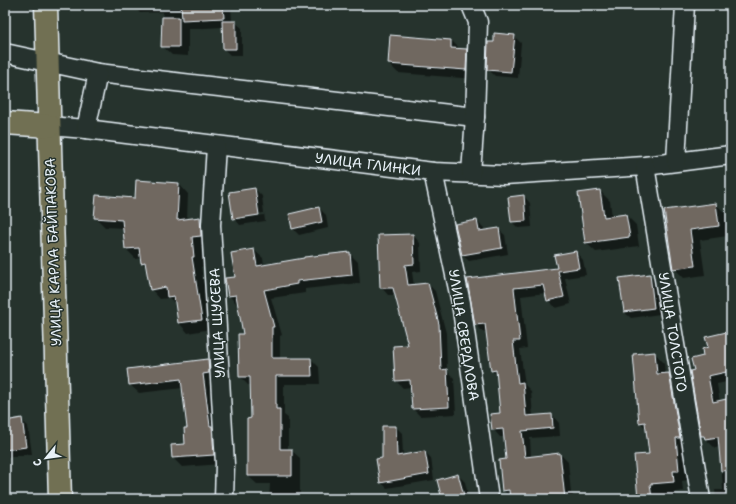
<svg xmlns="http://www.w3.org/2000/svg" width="736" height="504" viewBox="0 0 736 504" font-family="'Shantell Sans',sans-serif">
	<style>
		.shadow { fill: #0007; fill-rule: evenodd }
		.building { fill: #706761; stroke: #e8f1f8 }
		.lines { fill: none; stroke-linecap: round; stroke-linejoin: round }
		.minor-casing { stroke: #e8f1f8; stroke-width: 21 }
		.major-casing { stroke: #e8f1f8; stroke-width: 25 }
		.minor { stroke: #26332d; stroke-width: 18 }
		.major { stroke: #716f52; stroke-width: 22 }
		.labels { text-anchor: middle; stroke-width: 3; stroke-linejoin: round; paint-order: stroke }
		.street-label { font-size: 14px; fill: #e8f1f8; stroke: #26332d }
	</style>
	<rect width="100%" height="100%" fill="#26332d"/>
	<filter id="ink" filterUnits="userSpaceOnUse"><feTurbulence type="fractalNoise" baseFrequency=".025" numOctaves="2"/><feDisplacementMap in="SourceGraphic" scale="8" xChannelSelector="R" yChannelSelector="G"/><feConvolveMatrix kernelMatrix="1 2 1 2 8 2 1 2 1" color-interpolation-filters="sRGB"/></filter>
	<g filter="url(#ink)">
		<g class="shadow">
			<path d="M132,5H231L232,22H235L242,28V55H230L224,49L223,27L188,29V56L172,55L162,46L163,12L140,13Z"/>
			<path d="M514,36L521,43L518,78L495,76L488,69L495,43Z"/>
			<path d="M451,40L460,49L466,50L476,60L475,79L398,73L389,64Z"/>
			<path d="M179,184L188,194L187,220L200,218L210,228V246L201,247L203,266L201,267L211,329L188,333L179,323L176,304L169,298L160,299L151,289L147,268L142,262L141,258L136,259L126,249L124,228L105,227L95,217L136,199Z"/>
			<path d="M255,189L262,196L265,221L240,225L234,218ZM264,213V215L238,219V217Z"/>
			<path d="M600,191L610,201L612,217L626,215L636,225L639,246L596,252L586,243Z"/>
			<path d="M524,196L530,203L532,227L518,228L512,222Z"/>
			<path d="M716,204L725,213L728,236L700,240L705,275L684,278L674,268L665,211Z"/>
			<path d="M319,208L326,215L328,228L299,235L293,229Z"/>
			<path d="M477,221L484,228V231L498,229L505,235L508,254L469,261L462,255Z"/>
			<path d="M413,235L420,243L421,271L412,272L414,286L428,284L435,291L446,333L447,371L454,378L456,414L420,416L413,409L411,387L403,388L396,381L409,346L396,295H388L381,287Z"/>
			<path d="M254,250L263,258L264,266L350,254L358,262L360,283L305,289V293L271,298L282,335L280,336V359H311L319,367L320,384H284V415L288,418V450H291L300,458V499H269L270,484H257L248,476L252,419L251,385H248L240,377L244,335L239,304H237L229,296L236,277Z"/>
			<path d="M576,252L583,260L586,275L565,278L571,304L556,308L548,300L546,293L521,296L527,348L520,349L525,385L531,391L533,417L552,415L559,423L560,436L530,438L531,457L560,454L568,462L571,493L576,499H511L503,490L507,460L505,437H500L493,429L501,414L498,376L492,371L487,332H483L476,325L468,279L558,269Z"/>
			<path d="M650,275L656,282L660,314L631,318L624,312Z"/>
			<path d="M731,332V381L717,384L720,402L731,400V499H716L715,490H723L720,447L715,448L702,436L695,371L709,348Z"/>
			<path d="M655,353L664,363L665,374H669L678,383L688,480L682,481L683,491L675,492L676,499H639L650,455L647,430L640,422Z"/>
			<path d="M208,361L217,369V381L211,382L222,464L182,467L173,458L172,446L186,444L188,429L183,388L139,393L130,385Z"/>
			<path d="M21,420L28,426L32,454L7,457L5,454V422Z"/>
			<path d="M383,427H396L402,433L403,456L425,452L431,458L434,480L387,488L381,482L383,459Z"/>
			<path d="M458,475L465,482L469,499H443Z"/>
		</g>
		<g class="building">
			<path d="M181,5H223L224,18L182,20Z"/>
			<path d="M162,17H179V47H161Z"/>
			<path d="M222,21H236V49H223Z"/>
			<path d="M494,33L515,35L511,72L487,70L488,42H494Z"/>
			<path d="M390,35L451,40V48L467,49L466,70L388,64Z"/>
			<path d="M136,180L179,183L177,220L200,217L201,236L192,237L194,257H192L202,320L178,323L174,296L167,297L166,287L150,290L145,262L141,263L139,248L125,249L122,220L94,218L96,195L135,198Z"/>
			<path d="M255,188L259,215L233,219L229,192Z"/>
			<path d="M600,190L604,217L626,214L630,237L585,243L578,193Z"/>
			<path d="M524,195L526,221L511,222L508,197Z"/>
			<path d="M716,203L719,226L690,230L695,266L673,269L664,210Z"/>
			<path d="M319,207L322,222L292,229L289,214Z"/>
			<path d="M477,220L479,231L499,228L502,248L462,255L455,224Z"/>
			<path d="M413,234L414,264L405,265L408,285L428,283L439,324L441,370L447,369L449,407L412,409L410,380L395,381L393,346L408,345L393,288H380L378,235Z"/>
			<path d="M254,249L257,266L304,258V257L350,252L352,275L297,281V284L264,290L274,327H272V358H311L312,376H276V409H280V449H292V476H247V419L251,418L250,377H239L238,334H243L236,295L228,296L225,278L235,277L231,253Z"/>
			<path d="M576,251L579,268L558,271L564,297L547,301L543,285L514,288L520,341H513L518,383L523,382L526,416L552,414L553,428L522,431L525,457L560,453L565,499H510L509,490L502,491L499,460L506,459L503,429L492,430L490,414L500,413L496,370L491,371L485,324L475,325L467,279L557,268L554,255Z"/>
			<path d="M650,274L654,308L624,312L619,278Z"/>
			<path d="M731,331V371L708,376L713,402L731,398V470L721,471L718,437L705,439L704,436H701L690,371L694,370L691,359L703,356L702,349L708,347L705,337Z"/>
			<path d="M655,352L657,374L669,373L680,438H676L679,471H673L674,482L650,484L652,499H638L634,455L649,454L645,422L639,423L633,354Z"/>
			<path d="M208,359L209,373L203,374L210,426H212L214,455L172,458L171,445L185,444L184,428H187L181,379L129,385L127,369Z"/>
			<path d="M22,418L26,447L5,450V421Z"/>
			<path d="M382,426H396L397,456L425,451L429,474L380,483L376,459L382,458Z"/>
			<path d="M458,474L465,499H442L437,480Z"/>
		</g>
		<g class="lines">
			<defs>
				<g id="minor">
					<path d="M5,53L98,73L475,117"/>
					<path d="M49,126L86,129L433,172L504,175L645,166L731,155"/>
					<path d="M86,129L98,73"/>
					<path d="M216,146L211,225L225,464L224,499"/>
					<path d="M676,161L685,5"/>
					<path d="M645,166L701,499"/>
					<path d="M433,172L461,303L489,499"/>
					<path d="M471,173L475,117L478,22L471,5"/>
				</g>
				<g id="major">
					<path d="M46,5L60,499"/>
					<path d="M5,123L49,126"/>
				</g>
			</defs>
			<use href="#minor" class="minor-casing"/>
			<use href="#major" class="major-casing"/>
			<use href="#minor" class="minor"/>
			<use href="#major" class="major"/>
		</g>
	</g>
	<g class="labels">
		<g class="street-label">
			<text transform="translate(368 164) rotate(7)" y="5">УЛИЦА ГЛИНКИ</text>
			<text transform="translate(53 252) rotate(-92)" y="5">УЛИЦА КАРЛА БАЙПАКОВА</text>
			<text transform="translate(217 323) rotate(-93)" y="5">УЛИЦА ЩУСЕВА</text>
			<text transform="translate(673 332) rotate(81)" y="5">УЛИЦА ТОЛСТОГО</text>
			<text transform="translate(464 335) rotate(81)" y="5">УЛИЦА СВЕРДЛОВА</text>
		</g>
	</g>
	<rect width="736" height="504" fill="none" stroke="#26332d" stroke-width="20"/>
	<rect x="10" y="10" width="716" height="484" fill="none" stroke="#e8f1f8" stroke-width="1.5" filter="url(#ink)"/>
	<g transform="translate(46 458) rotate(241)" stroke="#26332d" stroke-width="3" paint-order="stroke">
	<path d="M0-3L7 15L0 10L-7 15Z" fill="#e8f1f8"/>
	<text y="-6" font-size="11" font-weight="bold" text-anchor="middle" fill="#e8f1f8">С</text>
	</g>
</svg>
